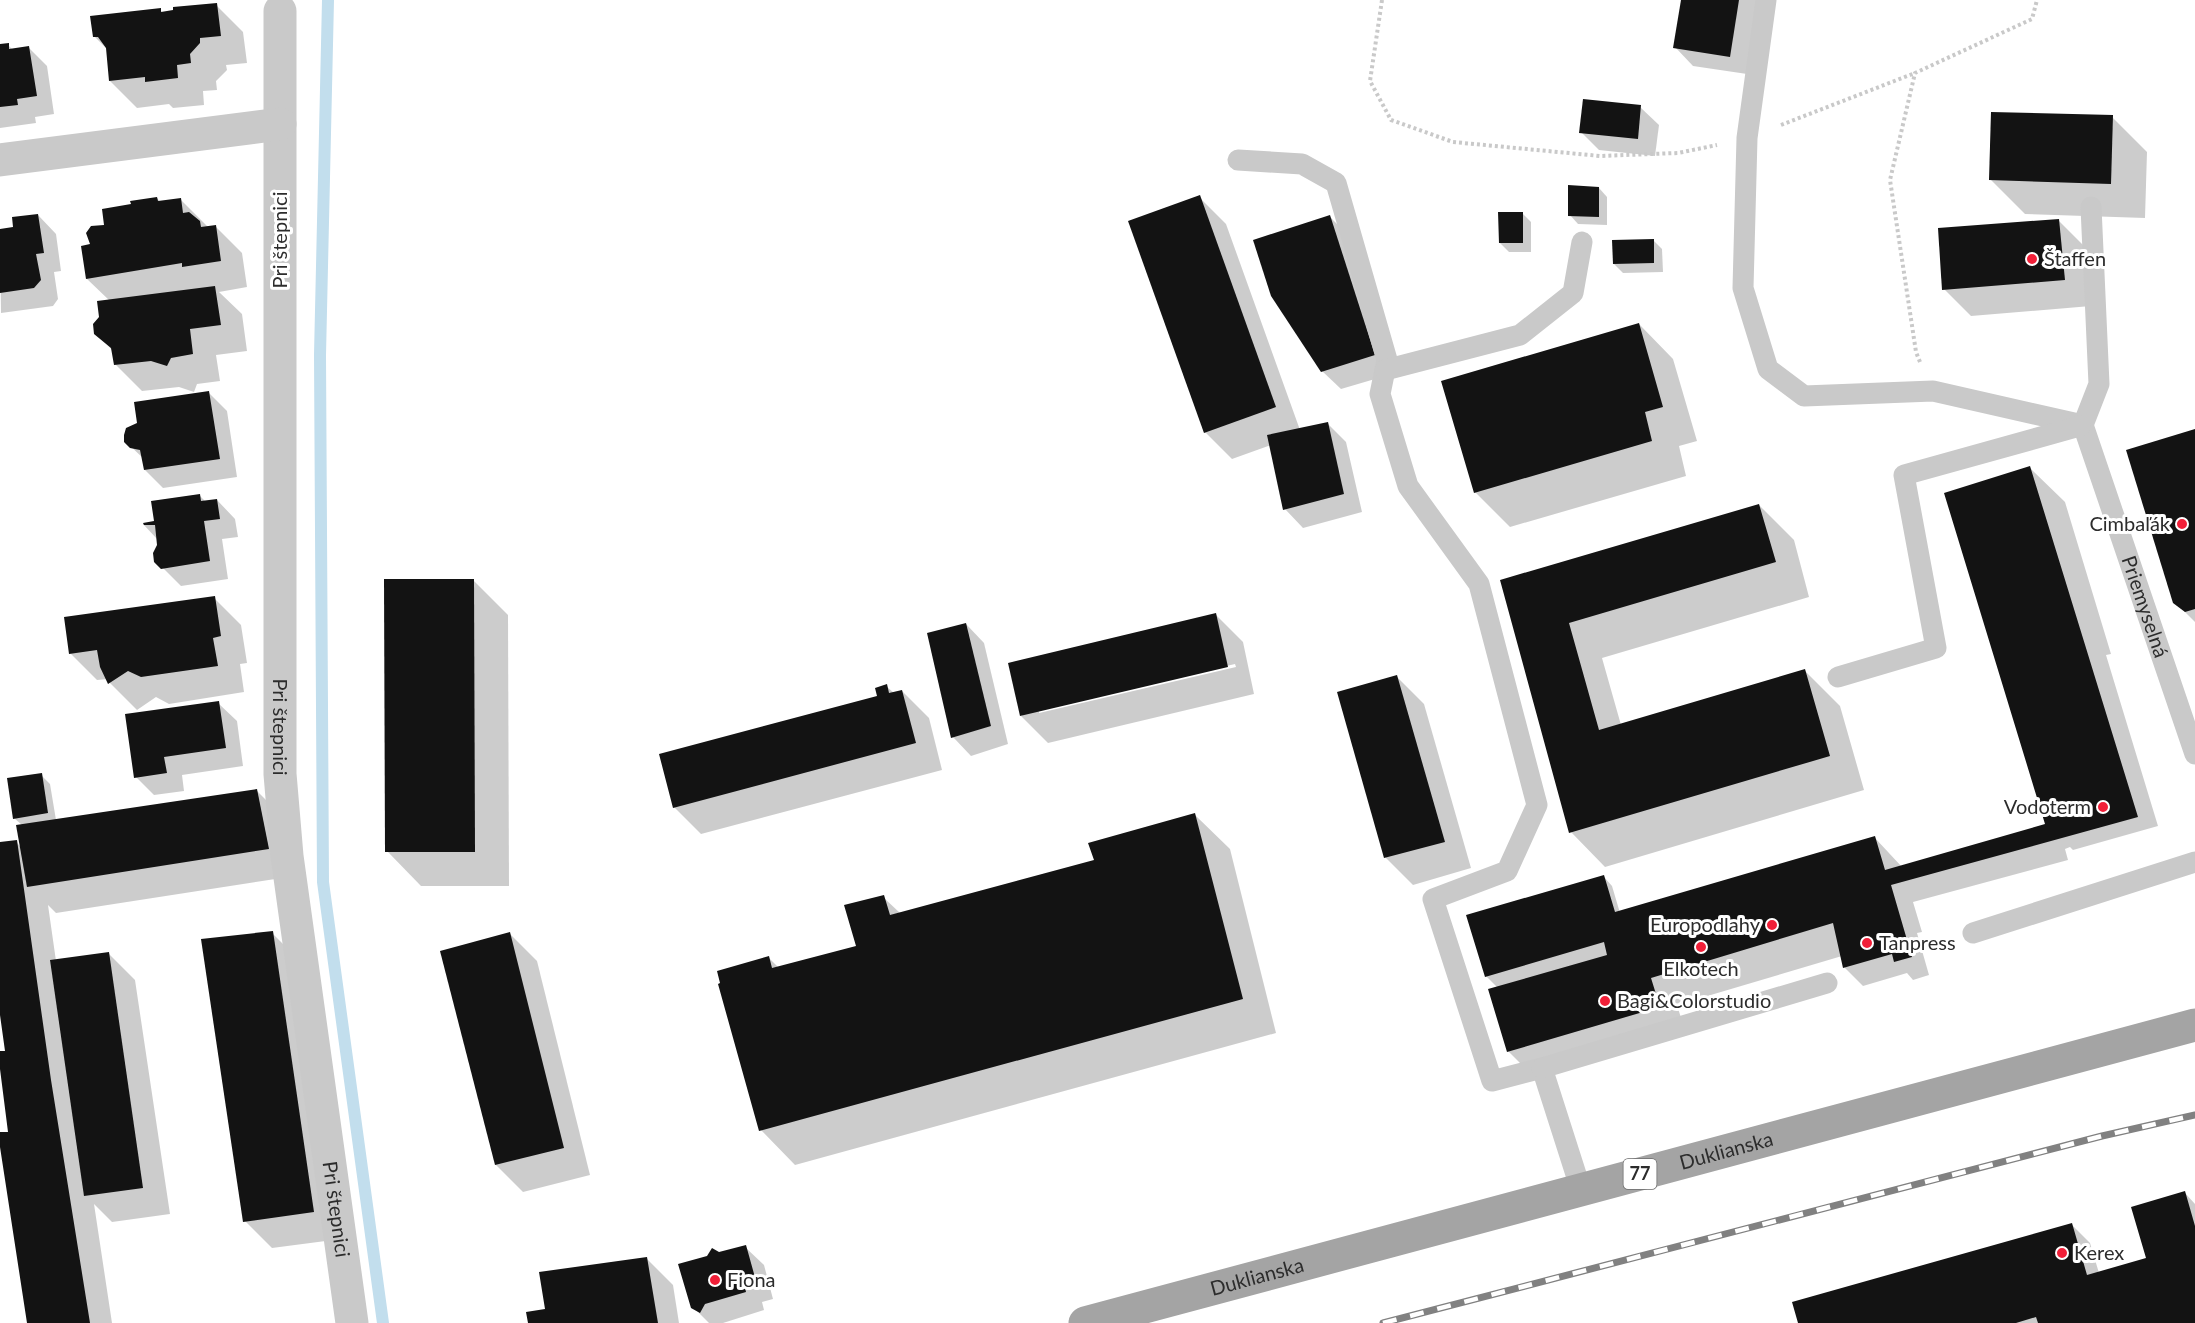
<svg xmlns="http://www.w3.org/2000/svg" width="2195" height="1323" viewBox="0 0 2195 1323" font-family="Lato,sans-serif">
	<style>
		.shadow { fill: #0003; fill-rule: evenodd }
		.lines { fill: none; stroke-linecap: round; stroke-linejoin: round }
		.stream { stroke: #c2deed; stroke-width: 12 }
		.building { fill: #131313 }
		.path { stroke: #c9c9c9; stroke-width: 4; stroke-dasharray: 3 3; stroke-linecap: butt }
		.lane { stroke: #c9c9c9; stroke-width: 21 }
		.street { stroke: #c9c9c9; stroke-width: 33 }
		.primary { stroke: #a4a4a4; stroke-width: 33 }
		.rail-casing { stroke: #818181; stroke-width: 7 }
		.rail { stroke: #fff; stroke-width: 4.5; stroke-dasharray: 14; stroke-linecap: butt }
		.poi-dot { fill: #f11f38; stroke: #fff; stroke-width: 2 }
		.labels { text-anchor: middle; stroke-width: 6; stroke-linejoin: round; paint-order: stroke }
		.shield { fill: #fff; stroke: #6b6b6b; stroke-width: 1.5 }
		.shield-label { font-size: 18px; font-weight: bold; fill: #2c2c2c }
		.street-label { font-size: 20px; fill: #2c2c2c; stroke: #fff }
		.poi-label { font-size: 20px; fill: #2c2c2c; stroke: #fff; text-anchor: start }
	</style>
	<rect width="100%" height="100%" fill="#fff"/>
	<g class="shadow">
		<path d="M1682,0H1759L1747,74L1693,66L1675,47Z"/>
		<path d="M216,5L243,32L247,63L226,65L227,70L216,81L217,90L203,91L204,105L173,108L169,104L137,108L110,81L108,50L94,36L160,10L163,13Z"/>
		<path d="M8,45L13,50L29,48L47,66L54,114L35,117L36,123L0,128V46Z"/>
		<path d="M1640,107L1659,125L1655,156L1599,150L1581,132Z"/>
		<path d="M2112,117L2147,152L2145,218L2025,214L1990,179Z"/>
		<path d="M1599,188L1607,197V225L1578,224L1570,215Z"/>
		<path d="M1199,197L1226,224L1300,430L1328,424L1346,442L1362,512L1303,528L1285,509L1271,445L1232,459L1205,432Z"/>
		<path d="M157,198L160,202L180,199L207,226H215L242,253L247,287L219,292L242,314L247,351L216,355L220,381L197,384L194,392L179,387L142,391L115,364L113,351L96,333L110,301L87,279L92,245L106,226Z"/>
		<path d="M1522,213L1531,222V252H1509L1500,243Z"/>
		<path d="M38,215L56,234L61,271L54,272L58,299L53,306L1,313L0,230L15,228Z"/>
		<path d="M1330,217L1348,235L1392,374L1341,389L1322,371Z"/>
		<path d="M2059,221L2086,248L2091,306L1971,316L1944,289Z"/>
		<path d="M1653,240L1662,249L1663,272L1623,273L1614,264Z"/>
		<path d="M1639,324L1673,359L1697,441L1679,446L1686,476L1510,527L1475,492Z"/>
		<path d="M209,393L227,411L237,477L163,488L145,470L144,459L126,442Z"/>
		<path d="M2195,430V622L2175,602Z"/>
		<path d="M2030,468L2065,502L2111,654L2106,655L2158,826L2073,850L2070,847L2065,849L2068,860L1913,902L1922,932L1917,933L1929,975L1913,980L1907,973L1863,986L1845,968L1842,956L1677,1005L1686,1034L1527,1070L1508,1051L1497,987L1486,976L1604,877L1612,886L1620,913L1875,838L1902,867L2047,825Z"/>
		<path d="M200,496L206,502L217,500L235,519L238,537L222,539L228,579L181,586L156,561L158,540L143,524L156,522Z"/>
		<path d="M1759,505L1794,540L1809,597L1602,658L1621,725L1805,671L1840,706L1864,790L1605,867L1571,832L1501,581Z"/>
		<path d="M474,581L508,615L509,886H421L387,851Z"/>
		<path d="M214,598L241,625L247,663L240,664L244,692L169,704L156,697L137,710L110,683L108,679L97,680L70,653Z"/>
		<path d="M1216,615L1243,642L1254,694L1048,743L1021,716ZM1235,664L1236,667L1039,713V710Z"/>
		<path d="M966,624L984,643L1008,744L971,756L953,737Z"/>
		<path d="M1397,677L1424,704L1471,868L1413,885L1386,858L1339,693Z"/>
		<path d="M886,686L894,693L902,691L929,718L942,770L701,834L674,807L879,697Z"/>
		<path d="M218,703L237,721L243,766L182,775L184,791L154,795L136,777Z"/>
		<path d="M41,775L50,784L56,820L257,791L284,818L295,876L56,913L48,905L56,961L108,953L135,980L170,1214L112,1222L94,1204L112,1323H28L0,1137V1134L10,1132L0,1055V1053L6,1052L0,1003V843L16,842L21,847L22,825L14,818Z"/>
		<path d="M1195,815L1230,849L1276,1033L795,1165L761,1130L769,958L779,968L858,947L883,897L900,913L1096,861Z"/>
		<path d="M272,933L299,960L341,1239L272,1248L245,1221Z"/>
		<path d="M510,934L537,961L590,1175L523,1192L496,1165Z"/>
		<path d="M2185,1193L2195,1204V1323H1800L2072,1225L2090,1243L2099,1273L2148,1259Z"/>
		<path d="M745,1247L764,1265L773,1299L762,1302L764,1310L723,1323H709L693,1307L719,1254Z"/>
		<path d="M646,1258L673,1285L679,1323H529L546,1311Z"/>
	</g>
	<g class="lines">
		<path class="stream" d="M328,0L320,355L323,882L383,1323"/>
	</g>
	<g class="building">
		<path d="M1681,0H1739L1730,57L1673,48Z"/>
		<path d="M217,3L221,36L200,38V43L190,54L191,63L177,65L178,78L145,82V77L109,81L106,48L98,37H93L90,16L161,8V12L173,10V7Z"/>
		<path d="M9,43V49L29,46L37,96L17,99L18,105L0,107V44Z"/>
		<path d="M1583,99L1641,105L1638,139L1579,133Z"/>
		<path d="M1991,112L2113,115L2111,184L1989,180Z"/>
		<path d="M1568,185L1599,187V217L1568,216Z"/>
		<path d="M1200,195L1276,407L1204,433L1128,221Z"/>
		<path d="M157,197L158,201L181,198L183,213L189,212L200,221L201,227L216,225L221,261L182,267V263L86,279L81,246L90,244L86,233L91,226L104,225L102,209L131,204L130,201Z"/>
		<path d="M1498,212H1523V243H1499Z"/>
		<path d="M38,214L44,253L36,254L41,280L34,288L0,293V229L13,227L12,217Z"/>
		<path d="M1330,215L1375,355L1321,372L1271,296L1253,240Z"/>
		<path d="M2059,219L2065,280L1942,290L1938,228Z"/>
		<path d="M1654,239V263L1613,264L1612,240Z"/>
		<path d="M215,286L221,325L190,329L193,354L171,358L167,366L151,361L114,365L111,348L94,334L93,324L99,317L97,301Z"/>
		<path d="M1639,323L1663,407L1645,412L1652,441L1474,493L1441,381Z"/>
		<path d="M209,391L220,459L144,470L140,450L130,448L124,442V435L126,428L137,423L134,402Z"/>
		<path d="M1328,422L1344,494L1283,510L1267,435Z"/>
		<path d="M2195,429V609L2185,612L2173,603L2126,450Z"/>
		<path d="M2030,466L2138,817L1891,885L1912,957L1894,962L1892,954L1843,968L1833,923L1651,978L1660,1007L1507,1052L1488,989L1607,955L1604,942L1485,977L1466,915L1604,875L1615,912L1875,836L1885,870L2045,824L1944,493Z"/>
		<path d="M200,494L201,501L217,499L220,519L204,521L210,561L161,569L154,562L153,553L157,545L155,525H144L143,523L154,521L151,501Z"/>
		<path d="M1759,504L1776,562L1569,623L1599,730L1805,669L1830,756L1569,833L1500,580Z"/>
		<path d="M384,579H474L475,852H385Z"/>
		<path d="M215,596L221,636L213,638L218,666L141,677L128,671L108,684L100,667L97,650L69,654L64,617Z"/>
		<path d="M1216,613L1228,667L1020,716L1008,663Z"/>
		<path d="M966,623L991,726L951,738L927,633Z"/>
		<path d="M1397,675L1445,842L1384,858L1337,692Z"/>
		<path d="M887,684L889,693L902,690L916,743L673,808L659,754L877,696L875,688Z"/>
		<path d="M219,701L226,748L164,757L167,773L134,778L125,714Z"/>
		<path d="M42,773L48,813L13,819L7,778Z"/>
		<path d="M257,789L269,849L27,887L16,825Z"/>
		<path d="M1195,813L1243,999L759,1131L718,984L720,983L717,971L769,956L772,968L856,946L844,905L884,895L890,915L1094,860L1088,843Z"/>
		<path d="M17,840L51,1080L90,1323H27L0,1147V1132H8L0,1069V1051H5L0,1015V842Z"/>
		<path d="M273,931L314,1212L243,1222L201,939Z"/>
		<path d="M510,932L564,1148L495,1165L440,951Z"/>
		<path d="M109,952L143,1188L84,1196L50,960Z"/>
		<path d="M2185,1191L2195,1226V1323H2038L2036,1317L2016,1323H1798L1792,1302L2072,1223L2087,1275L2146,1258L2131,1207Z"/>
		<path d="M746,1245L756,1281L744,1284L746,1292L705,1304L700,1313L691,1308L678,1264L707,1256L712,1248L719,1252Z"/>
		<path d="M647,1257L658,1323H528L526,1312L545,1309L539,1272Z"/>
	</g>
	<g class="lines">
		<g class="path">
			<path d="M1382,0L1370,81L1391,120L1453,142L1600,156L1678,153L1717,145"/>
			<path d="M1781,125L1915,73"/>
			<path d="M1920,362L1916,352L1890,180L1915,73L2032,19L2037,0"/>
		</g>
		<g class="lane">
			<path d="M1766,0L1747,138L1743,288L1768,369L1804,396L1933,391L2083,425"/>
			<path d="M1238,160L1302,164L1336,183L1387,360L1380,394L1408,486L1479,584L1537,805L1507,871L1433,899L1492,1081L1542,1068L1581,1190"/>
			<path d="M1385,370L1520,335L1573,293L1582,242"/>
			<path id="s1" d="M2083,425L2195,754"/>
			<path d="M2083,425L2099,384L2091,207"/>
			<path d="M1838,677L1936,648L1904,475L2080,426"/>
			<path d="M1973,933L2195,862"/>
			<path d="M1542,1068L1827,983"/>
		</g>
		<g class="street">
			<path id="s2" d="M280,11V774L287,856L352,1323"/>
			<path d="M0,160L280,124"/>
		</g>
		<path class="primary" id="s3" d="M1085,1323L2195,1025"/>
		<defs>
			<path id="rail" d="M1383,1323L2102,1136L2195,1115"/>
		</defs>
		<use href="#rail" class="rail-casing"/>
		<use href="#rail" class="rail"/>
	</g>
	<g class="poi-dot">
		<circle cx="2032" cy="259" r="6"/>
		<circle cx="2182" cy="524" r="6"/>
		<circle cx="2103" cy="807" r="6"/>
		<circle cx="1772" cy="925" r="6"/>
		<circle cx="1867" cy="943" r="6"/>
		<circle cx="1701" cy="947" r="6"/>
		<circle cx="1605" cy="1001" r="6"/>
		<circle cx="2062" cy="1253" r="6"/>
		<circle cx="715" cy="1280" r="6"/>
	</g>
	<g class="labels">
		<rect class="shield" x="1623.5" y="1159" width="33" height="30" rx="4.5"/>
		<g class="shield-label">
			<text x="1640" y="1180">77</text>
		</g>
		<g class="street-label">
			<text transform="translate(280 240) rotate(-90)" y="7">Pri štepnici</text>
			<text dy="7" stroke="none"><textPath href="#s1" startOffset="192">Priemyselná</textPath></text>
			<text dy="7" stroke="none"><textPath href="#s2" startOffset="716">Pri štepnici</textPath></text>
			<text dy="7" stroke="none"><textPath href="#s3" startOffset="664">Duklianska</textPath></text>
			<text dy="7" stroke="none"><textPath href="#s2" startOffset="1202">Pri štepnici</textPath></text>
			<text dy="7" stroke="none"><textPath href="#s3" startOffset="178">Duklianska</textPath></text>
		</g>
		<g class="poi-label">
			<text x="2044" y="266">Štaffen</text>
			<text x="2170" y="531" text-anchor="end">Cimbaľák</text>
			<text x="2091" y="814" text-anchor="end">Vodoterm</text>
			<text x="1760" y="932" text-anchor="end">Europodlahy</text>
			<text x="1879" y="950">Tanpress</text>
			<text x="1701" y="976" text-anchor="middle">Elkotech</text>
			<text x="1617" y="1008">Bagi&amp;Colorstudio</text>
			<text x="2074" y="1260">Kerex</text>
			<text x="727" y="1287">Fiona</text>
		</g>
	</g>
</svg>
